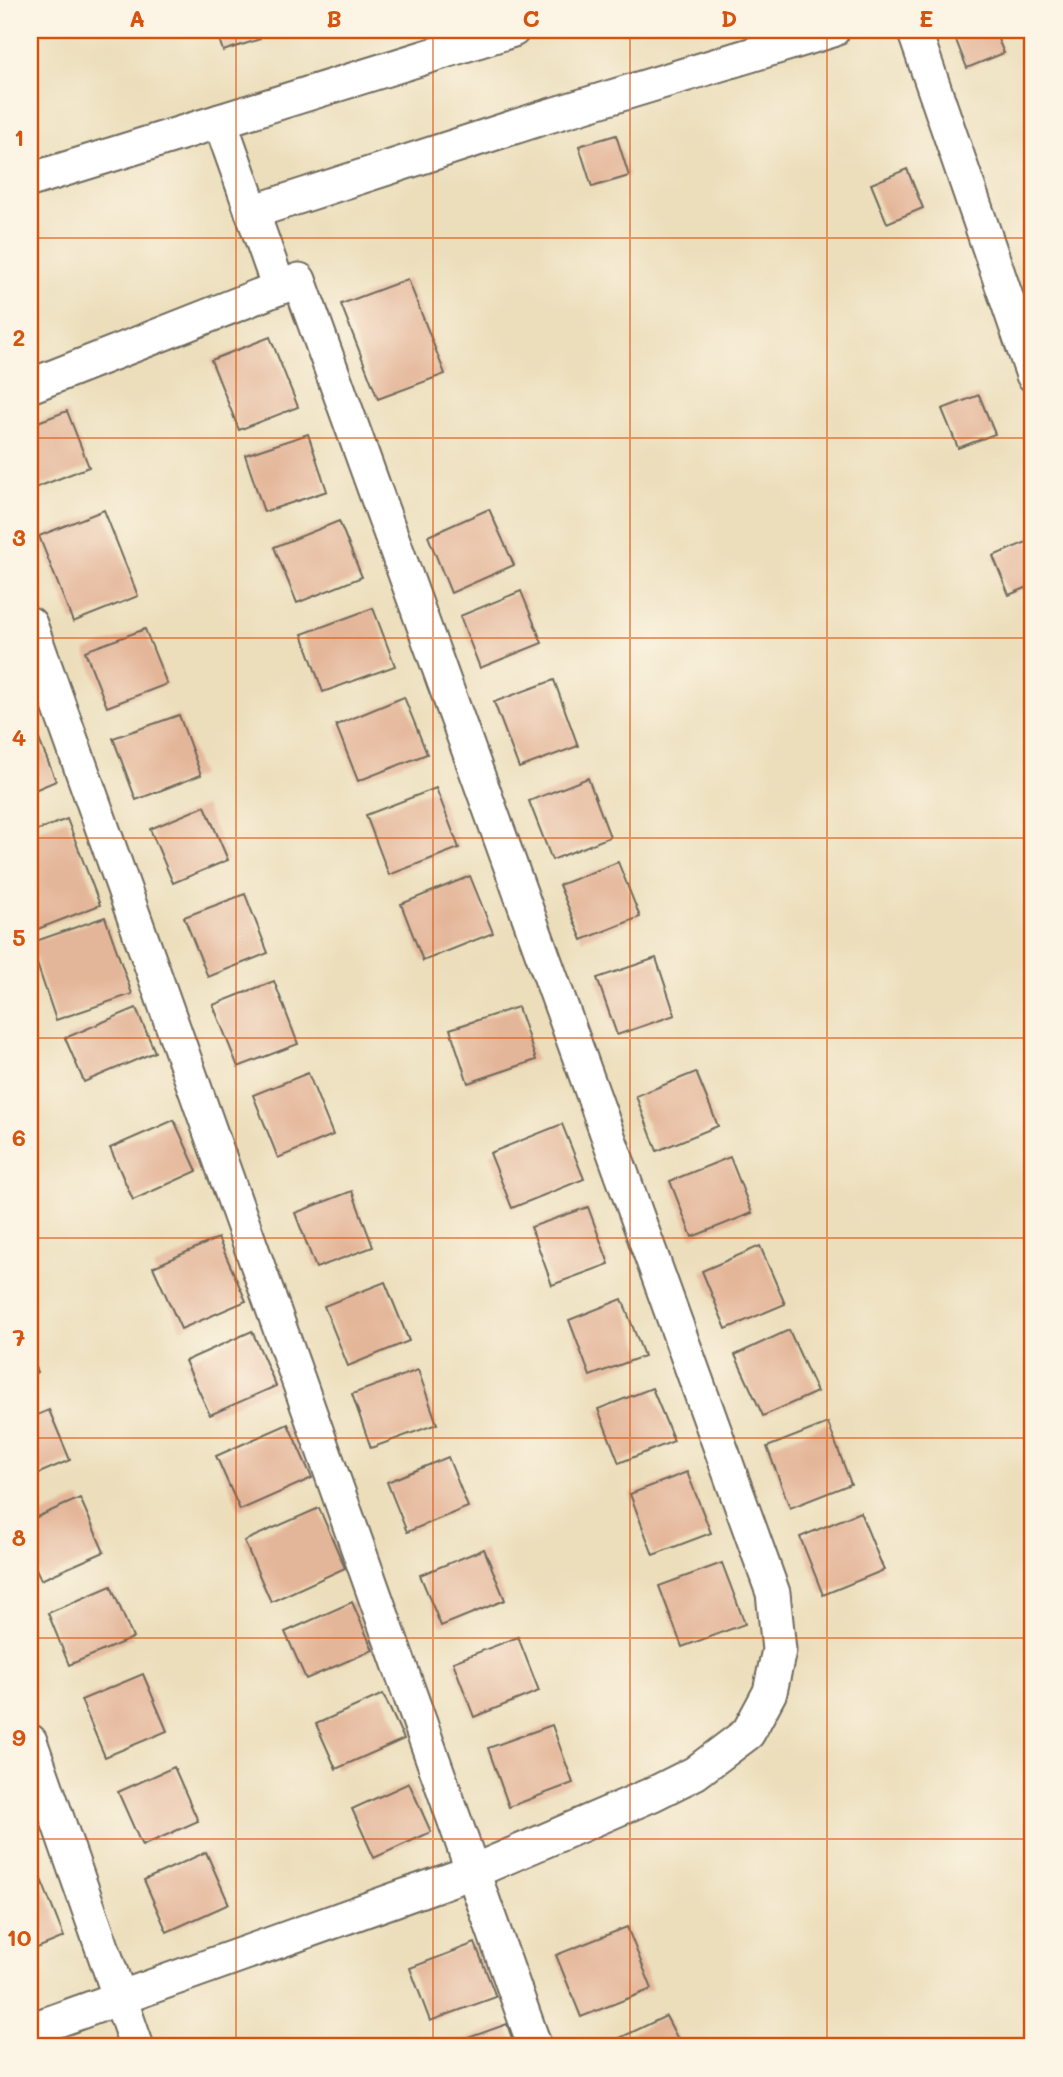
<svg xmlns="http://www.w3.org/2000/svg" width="1063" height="2077" viewBox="0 0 1063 2077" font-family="Mali,sans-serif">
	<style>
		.building { fill: #e4b699 }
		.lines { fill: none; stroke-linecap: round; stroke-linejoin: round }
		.minor-casing { stroke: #6f6a5d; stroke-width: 37 }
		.minor { stroke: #fff; stroke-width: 33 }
		.grid { fill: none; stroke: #d5540f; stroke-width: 2; stroke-opacity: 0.55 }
		.neatline { fill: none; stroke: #d5540f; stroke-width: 2.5 }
		.grid-label { font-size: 23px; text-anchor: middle; font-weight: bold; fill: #d5540f }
	</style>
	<rect width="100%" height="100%" fill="#fcf5e5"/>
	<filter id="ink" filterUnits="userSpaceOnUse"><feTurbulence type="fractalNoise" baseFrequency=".0143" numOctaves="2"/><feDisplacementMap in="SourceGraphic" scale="14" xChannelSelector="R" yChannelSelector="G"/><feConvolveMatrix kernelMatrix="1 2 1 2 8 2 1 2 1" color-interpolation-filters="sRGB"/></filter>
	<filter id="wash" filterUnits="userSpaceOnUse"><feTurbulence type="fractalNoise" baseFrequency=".00686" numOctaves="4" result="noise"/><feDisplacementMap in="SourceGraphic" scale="28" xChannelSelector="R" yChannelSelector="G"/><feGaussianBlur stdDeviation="1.57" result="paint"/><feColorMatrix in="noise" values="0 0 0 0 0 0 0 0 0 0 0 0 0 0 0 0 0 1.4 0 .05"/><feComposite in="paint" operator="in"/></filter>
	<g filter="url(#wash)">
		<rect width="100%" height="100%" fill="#ecdebb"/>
		<g id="blocks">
			<g class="building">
				<path d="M216,30H257L260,39L223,51Z"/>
				<path d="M952,30H994L1004,53L967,68Z"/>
				<path d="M616,135L629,176L592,187L579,146Z"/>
				<path d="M907,169L923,208L887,223L871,184Z"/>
				<path d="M408,279L445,374L378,399L341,304Z"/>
				<path d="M270,337L298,407L239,430L211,360Z"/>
				<path d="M979,395L995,434L958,448L942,409Z"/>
				<path d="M67,411L89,467L30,490V425Z"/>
				<path d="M308,434L327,491L264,512L245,455Z"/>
				<path d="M489,509L514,565L451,593L428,536Z"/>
				<path d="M104,510L138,596L73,622L39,536Z"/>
				<path d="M339,521L362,577L297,603L274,547Z"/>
				<path d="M1029,541L1033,550V585L1009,595L993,556Z"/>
				<path d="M521,591L542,643L480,668L460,616Z"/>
				<path d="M373,608L395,666L323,692L302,634Z"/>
				<path d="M145,629L167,684L107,707L85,651Z"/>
				<path d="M1033,636V655L1027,639Z"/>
				<path d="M554,680L578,746L519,768L494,702Z"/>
				<path d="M404,697L427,754L358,781L336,725Z"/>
				<path d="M179,715L201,775L136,800L113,738Z"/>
				<path d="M35,730L56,781L30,792V732Z"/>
				<path d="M588,778L610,837L552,860L529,801Z"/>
				<path d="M436,788L459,848L389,875L366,815Z"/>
				<path d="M205,806L228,860L173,883L150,829Z"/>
				<path d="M67,819L100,905L30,932V833Z"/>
				<path d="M618,862L640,917L582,940L559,885Z"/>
				<path d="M470,876L493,933L423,961L401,904Z"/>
				<path d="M245,894L268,953L208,977L184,917Z"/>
				<path d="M105,917L132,994L56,1020L30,943Z"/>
				<path d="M656,958L675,1015L617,1035L597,978Z"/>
				<path d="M274,981L298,1044L238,1067L213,1005Z"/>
				<path d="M518,1007L536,1060L468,1083L450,1029Z"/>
				<path d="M136,1008L155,1052L84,1082L65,1038Z"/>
				<path d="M696,1072L718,1126L657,1151L636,1096Z"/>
				<path d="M308,1073L333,1135L278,1158L253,1095Z"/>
				<path d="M174,1120L197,1171L133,1200L110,1148Z"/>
				<path d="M562,1124L584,1179L512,1208L490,1153Z"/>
				<path d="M730,1157L752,1213L692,1237L670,1181Z"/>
				<path d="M352,1191L373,1247L316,1268L295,1213Z"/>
				<path d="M588,1207L609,1264L552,1285L531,1227Z"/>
				<path d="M218,1238L246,1301L181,1329L153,1267Z"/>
				<path d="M760,1246L785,1304L726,1329L702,1271Z"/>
				<path d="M385,1282L409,1341L348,1366L324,1306Z"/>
				<path d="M622,1299L644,1356L590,1376L569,1320Z"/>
				<path d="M789,1330L817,1392L763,1416L735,1355Z"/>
				<path d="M252,1331L276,1386L210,1415L185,1361Z"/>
				<path d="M30,1355L37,1372L30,1376Z"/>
				<path d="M418,1370L437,1424L371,1448L352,1394Z"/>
				<path d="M652,1388L674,1441L619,1463L598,1409Z"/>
				<path d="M49,1410L70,1460L30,1477V1418Z"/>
				<path d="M828,1423L851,1484L790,1508L767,1447Z"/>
				<path d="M288,1424L312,1478L240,1510L216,1456Z"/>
				<path d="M448,1457L468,1507L407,1532L387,1482Z"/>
				<path d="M687,1472L711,1533L653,1555L630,1494Z"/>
				<path d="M80,1498L104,1552L41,1580L30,1555V1520Z"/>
				<path d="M319,1508L345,1568L271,1602L244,1541Z"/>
				<path d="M860,1512L884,1570L823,1595L800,1537Z"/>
				<path d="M484,1549L505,1600L441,1626L420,1575Z"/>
				<path d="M722,1563L745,1624L682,1647L659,1586Z"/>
				<path d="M111,1586L133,1638L69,1665L48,1613Z"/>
				<path d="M352,1602L373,1650L306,1679L285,1632Z"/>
				<path d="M518,1637L539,1691L474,1717L453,1662Z"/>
				<path d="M143,1674L167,1731L105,1757L81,1700Z"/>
				<path d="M383,1694L404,1739L336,1769L316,1724Z"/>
				<path d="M552,1725L573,1783L509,1807L488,1748Z"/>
				<path d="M174,1767L198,1821L142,1846L118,1792Z"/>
				<path d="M409,1783L431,1832L374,1858L352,1809Z"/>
				<path d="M206,1852L229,1904L167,1932L144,1880Z"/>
				<path d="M39,1874L64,1937L30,1951V1878Z"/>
				<path d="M627,1927L652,1989L581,2017L556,1955Z"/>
				<path d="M475,1943L496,1997L430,2021L410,1968Z"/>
				<path d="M666,2016L682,2047H601Z"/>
				<path d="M507,2024L515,2047H443Z"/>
			</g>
		</g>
	</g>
	<g filter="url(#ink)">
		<use href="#blocks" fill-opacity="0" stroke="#6f6a5d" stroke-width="2"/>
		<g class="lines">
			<defs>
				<g id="minor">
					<path d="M914,30L1033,375"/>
					<path d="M30,180L220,121"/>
					<path d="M252,212L542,118L833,30"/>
					<path d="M279,288L220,121L513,30"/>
					<path d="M30,386L299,280L773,1593L779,1650L770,1692L748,1733L695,1773L653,1794L472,1872L30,2030"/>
					<path d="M30,624L535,2047"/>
					<path d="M30,1741L137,2047"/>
				</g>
			</defs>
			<use href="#minor" class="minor-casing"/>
			<use href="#minor" class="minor"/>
		</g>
	</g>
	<path class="grid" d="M236,30V2047M433,30V2047M630,30V2047M827,30V2047M30,238H1033M30,438H1033M30,638H1033M30,838H1033M30,1038H1033M30,1238H1033M30,1438H1033M30,1638H1033M30,1839H1033"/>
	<rect width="1063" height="2077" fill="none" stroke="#fcf5e5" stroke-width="77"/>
	<rect x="38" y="38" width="986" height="2000" class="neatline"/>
	<g class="grid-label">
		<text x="137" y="27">A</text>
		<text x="334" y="27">B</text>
		<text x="531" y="27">C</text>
		<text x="729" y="27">D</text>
		<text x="926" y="27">E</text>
		<text x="19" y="146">1</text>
		<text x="19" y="346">2</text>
		<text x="19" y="546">3</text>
		<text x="19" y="746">4</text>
		<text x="19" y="946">5</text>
		<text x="19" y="1146">6</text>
		<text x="19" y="1346">7</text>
		<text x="19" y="1546">8</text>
		<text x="19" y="1746">9</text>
		<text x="19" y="1946">10</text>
	</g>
</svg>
